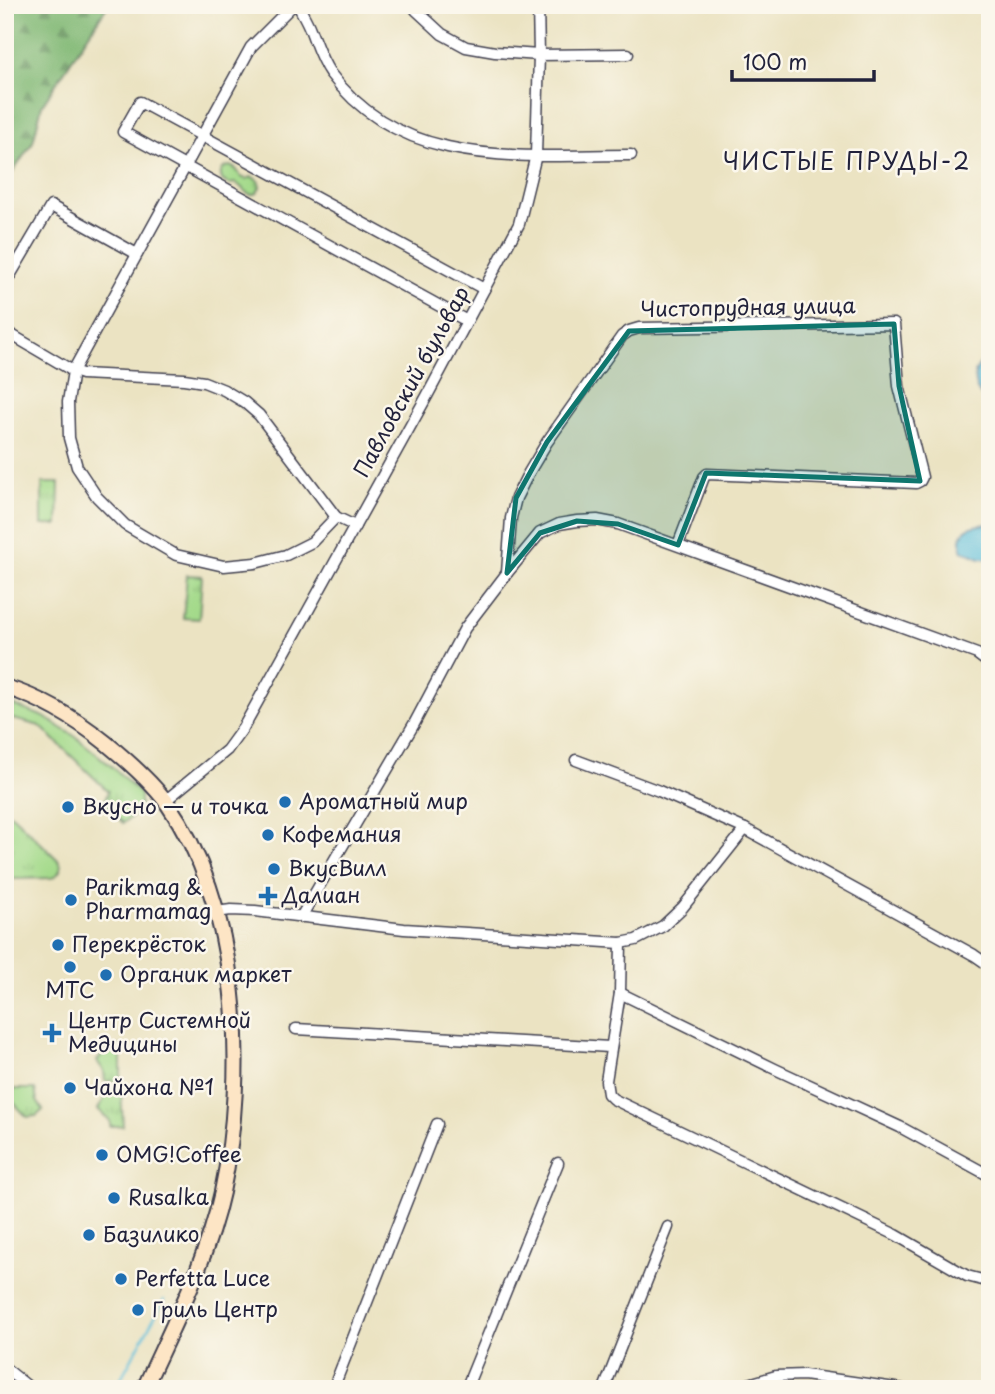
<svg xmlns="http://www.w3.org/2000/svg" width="995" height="1394" viewBox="0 0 995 1394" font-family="'Playpen Sans',sans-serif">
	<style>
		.grass { fill: url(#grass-tufts); stroke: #637e63; stroke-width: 2 }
		.forest { fill: url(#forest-firs); stroke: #526e59; stroke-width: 2 }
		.water { fill: #5cbeda; stroke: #3f708a; stroke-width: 2 }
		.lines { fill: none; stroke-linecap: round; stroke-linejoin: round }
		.stream { stroke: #5cbeda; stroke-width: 2.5 }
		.street-casing { stroke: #403f4f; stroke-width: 13 }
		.secondary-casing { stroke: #403f4f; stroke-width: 18 }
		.street { stroke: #fff; stroke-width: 10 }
		.secondary { stroke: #fde5c5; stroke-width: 14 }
		.marked { fill: #0f766e; fill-opacity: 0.2; stroke: #0f766e; stroke-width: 5; stroke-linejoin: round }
		.poi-dot { fill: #1f6fb2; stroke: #fbf7ec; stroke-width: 2.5 }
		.labels { text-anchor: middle; stroke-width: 5; stroke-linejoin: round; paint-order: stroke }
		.street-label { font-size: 21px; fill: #22223b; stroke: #fbf7ec }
		.poi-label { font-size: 21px; fill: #22223b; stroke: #fbf7ec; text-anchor: start }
		.neighbourhood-label { font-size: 23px; letter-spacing: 2px; fill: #22223b; stroke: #fbf7ec }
	</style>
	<defs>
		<pattern id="grass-tufts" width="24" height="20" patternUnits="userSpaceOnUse" patternTransform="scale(1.75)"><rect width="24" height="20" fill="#a4da8b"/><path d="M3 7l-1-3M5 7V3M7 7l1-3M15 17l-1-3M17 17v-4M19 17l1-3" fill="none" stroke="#8dbb79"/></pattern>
		<pattern id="forest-firs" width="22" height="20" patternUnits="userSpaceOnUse" patternTransform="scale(1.75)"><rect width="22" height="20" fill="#83ba77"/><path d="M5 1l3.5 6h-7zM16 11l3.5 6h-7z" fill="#6b9763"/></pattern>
	</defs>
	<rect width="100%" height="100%" fill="#fbf7ec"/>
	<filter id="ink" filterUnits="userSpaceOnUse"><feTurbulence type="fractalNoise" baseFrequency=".0143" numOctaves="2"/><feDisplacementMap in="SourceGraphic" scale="14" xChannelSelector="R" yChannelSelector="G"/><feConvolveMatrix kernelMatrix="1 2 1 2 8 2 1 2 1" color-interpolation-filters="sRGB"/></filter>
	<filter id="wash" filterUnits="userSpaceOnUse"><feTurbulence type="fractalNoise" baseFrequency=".00686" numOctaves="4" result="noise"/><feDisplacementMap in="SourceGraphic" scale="28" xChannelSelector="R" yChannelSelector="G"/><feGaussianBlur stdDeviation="1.57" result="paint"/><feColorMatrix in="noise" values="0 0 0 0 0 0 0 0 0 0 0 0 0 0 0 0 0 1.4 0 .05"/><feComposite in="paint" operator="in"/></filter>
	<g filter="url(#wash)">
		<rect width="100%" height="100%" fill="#ebe3c2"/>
		<g class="grass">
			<path d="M230,166L236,169L241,177L246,179L252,177L258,180L260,187L257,193C247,198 244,188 236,183L229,184L223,181C218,173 222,167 230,166Z"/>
			<path d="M42,483H59L58,525H42Z"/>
			<path d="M187,575L202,576L199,619L183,618Z"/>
			<path d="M5,702L44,717L76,737L117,771L140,794V807L137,813L123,823L104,803L108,791L40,726L5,717Z"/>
			<path d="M10,814L13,816L59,861C64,868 58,876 51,878L12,879L8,877L5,870V816Z"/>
			<path d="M108,1046H121V1081H105L104,1071L97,1061L103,1054L108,1053Z"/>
			<path d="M106,1088H121L123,1126H110V1121L98,1109L104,1099Z"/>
			<path d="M11,1089H35L37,1101L43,1110L36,1116L27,1117L12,1101Z"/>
		</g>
		<path class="forest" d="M5,5H108L42,105L33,142L12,173L5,180Z"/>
		<g class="water">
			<path d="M984,359H990V405C975,391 967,376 984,359Z"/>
			<path d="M990,524V559L980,558L962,550C957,528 971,525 990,524Z"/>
		</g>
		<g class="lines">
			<path class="stream" d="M115,1389L164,1300"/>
		</g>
	</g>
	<g filter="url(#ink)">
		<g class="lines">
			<defs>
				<g id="street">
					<path d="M293,5L251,47L73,371L68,402L69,438L77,467L97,497L125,525L176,555L224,566L255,563L286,555L312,542L336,517"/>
					<path d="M298,5C302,13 307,21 310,29C316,44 321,60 330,73C402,171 524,155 631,155"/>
					<path d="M413,5L416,10L442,34L466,47L495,52L539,55L628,54"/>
					<path d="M5,284L51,206L137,254"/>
					<path d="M467,321L123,132L140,102L484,289"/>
					<path d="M5,331L73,371L82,374L184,379L204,382L224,390L244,402L259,415L336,517L355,526"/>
					<path d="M507,573L511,518L516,498L528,474L547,442L622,336L629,331L639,328L894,324L899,386L922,477L920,481L916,483L707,474L704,477L678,545"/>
					<path d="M576,760L659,791L745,829"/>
					<path d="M165,801L227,750L243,728L427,396L519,224L536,155L539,55L538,5"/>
					<path d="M216,912L231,910L255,911L404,929L621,943L636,940L663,926L683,907L745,829L974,955L990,966"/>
					<path d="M301,917L414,724L465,628L507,573L540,533L559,524L577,521L597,520L618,524L977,654L990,664"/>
					<path d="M621,943L620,993L606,1081L608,1094L613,1099L896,1235L967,1276L990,1282"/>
					<path d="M620,993L775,1069L900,1127L990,1176"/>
					<path d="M296,1029L610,1047"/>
					<path d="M5,1368L31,1389"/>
					<path d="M333,1389L437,1124"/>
					<path d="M466,1389L558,1163"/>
					<path d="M604,1389L668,1227"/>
					<path d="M732,1389L776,1376L804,1375L902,1389"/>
				</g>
				<path id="secondary" d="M5,687C44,699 75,718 106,743C128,761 150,780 167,803C240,907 248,1070 222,1192C207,1261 173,1325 144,1389"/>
			</defs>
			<use href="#street" class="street-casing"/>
			<use href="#secondary" class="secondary-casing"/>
			<use href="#street" class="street"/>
			<use href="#secondary" class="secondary"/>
		</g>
	</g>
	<path class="marked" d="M894,324L899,386L920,481L706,473L678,545L618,524L577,521L540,533L507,573L516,498L547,442L629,331Z"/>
	<g class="poi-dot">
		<circle cx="285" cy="802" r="7"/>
		<circle cx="68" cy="807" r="7"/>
		<circle cx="268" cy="835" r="7"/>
		<circle cx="274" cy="869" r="7"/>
		<path d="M264.5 885.5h7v7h7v7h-7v7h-7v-7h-7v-7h7z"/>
		<circle cx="71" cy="900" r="7"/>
		<circle cx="58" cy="945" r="7"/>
		<circle cx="70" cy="967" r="7"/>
		<circle cx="106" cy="975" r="7"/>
		<path d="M48.5 1022.5h7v7h7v7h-7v7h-7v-7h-7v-7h7z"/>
		<circle cx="70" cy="1088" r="7"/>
		<circle cx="102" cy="1155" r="7"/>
		<circle cx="114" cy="1198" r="7"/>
		<circle cx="89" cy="1235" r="7"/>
		<circle cx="121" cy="1279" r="7"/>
		<circle cx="138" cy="1310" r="7"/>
	</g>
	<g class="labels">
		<g class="street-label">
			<text transform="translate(748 308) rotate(-1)" y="7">Чистопрудная улица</text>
			<text transform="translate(412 382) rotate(-61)" y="7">Павловский бульвар</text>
		</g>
		<g class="poi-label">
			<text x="299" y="809">Ароматный мир</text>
			<text x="82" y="814">Вкусно — и точка</text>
			<text x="282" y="842">Кофемания</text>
			<text x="288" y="876">ВкусВилл</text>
			<text x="85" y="895">Parikmag &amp;<tspan x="85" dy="24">Pharmamag</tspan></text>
			<text x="282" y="903">Далиан</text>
			<text x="72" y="952">Перекрёсток</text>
			<text x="120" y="982">Органик маркет</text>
			<text x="70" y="998" text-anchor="middle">МТС</text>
			<text x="68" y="1028">Центр Системной<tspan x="68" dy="24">Медицины</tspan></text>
			<text x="84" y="1095">Чайхона №1</text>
			<text x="116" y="1162">OMG!Coffee</text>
			<text x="128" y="1205">Rusalka</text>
			<text x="103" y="1242">Базилико</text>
			<text x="135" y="1286">Perfetta Luce</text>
			<text x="152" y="1317">Гриль Центр</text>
		</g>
		<g class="neighbourhood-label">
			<text x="847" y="170">ЧИСТЫЕ ПРУДЫ-2</text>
		</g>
	</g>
	<rect width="995" height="1394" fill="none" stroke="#fbf7ec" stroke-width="28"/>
	<path d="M732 70v10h142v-10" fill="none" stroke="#22223b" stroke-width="3.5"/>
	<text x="743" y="70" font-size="21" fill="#22223b" stroke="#fbf7ec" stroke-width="5" paint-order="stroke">100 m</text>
</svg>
